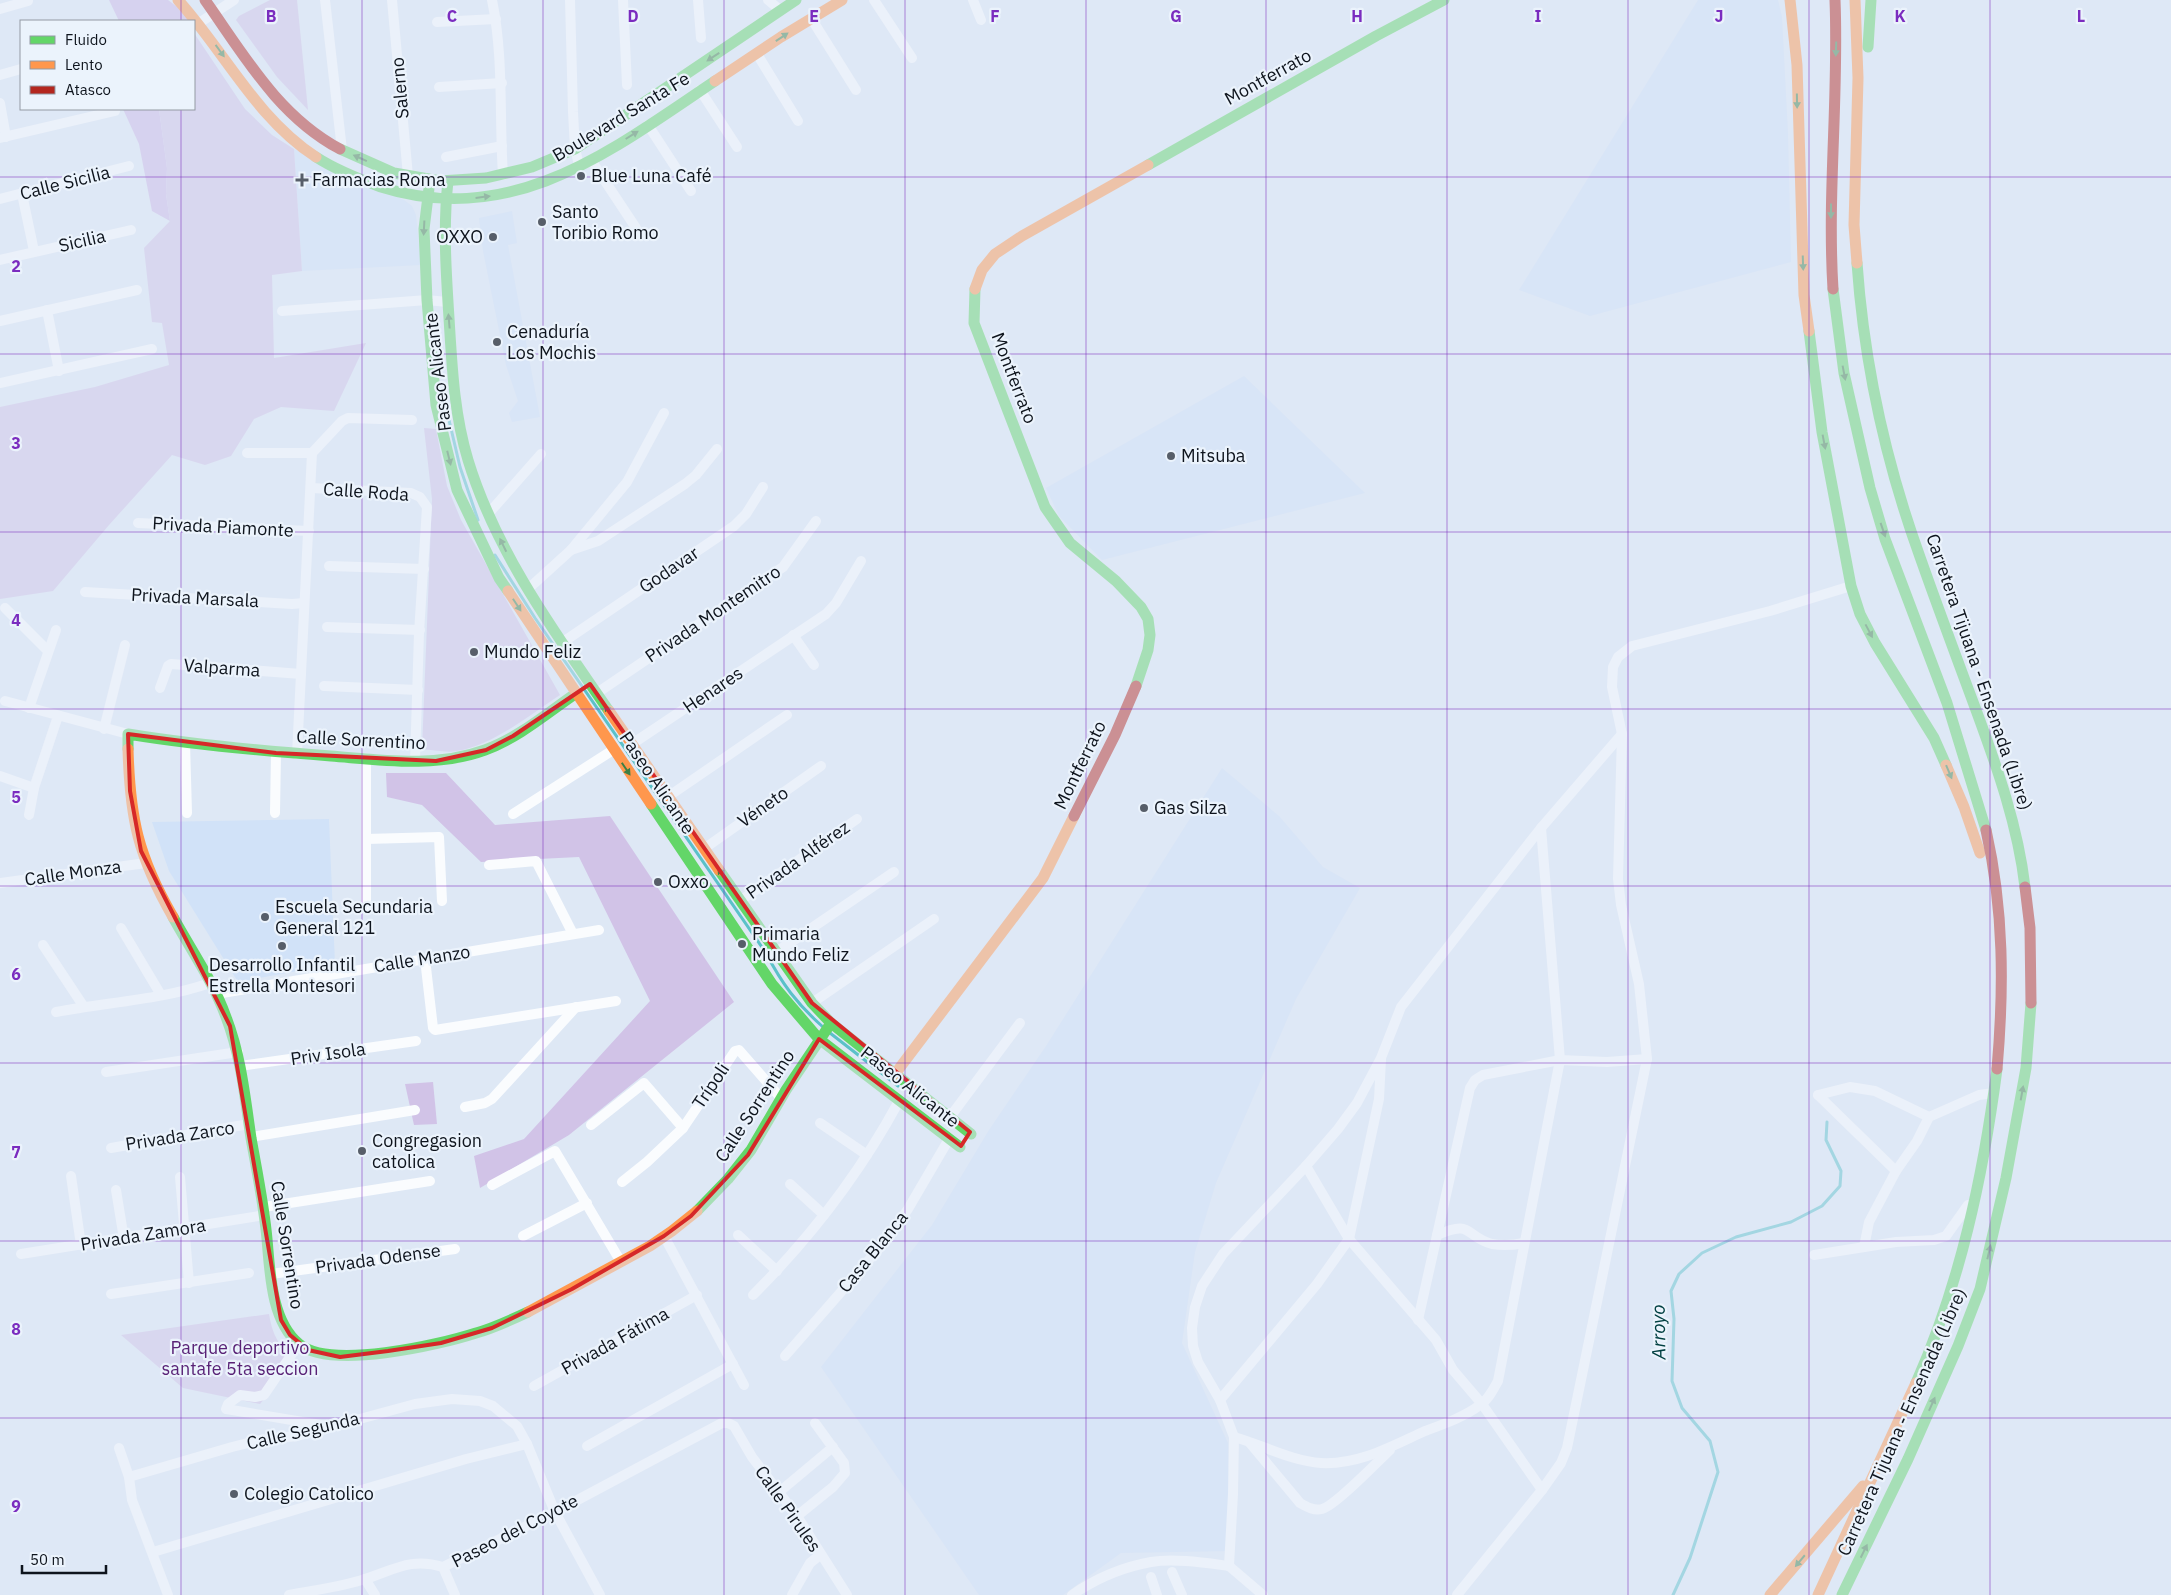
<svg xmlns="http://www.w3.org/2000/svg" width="2171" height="1595" viewBox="0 0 2171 1595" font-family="'IBM Plex Sans',sans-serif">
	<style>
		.built { fill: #d1e2f8 }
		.green { fill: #d1c3e7 }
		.forest { fill: #cdb9e6 }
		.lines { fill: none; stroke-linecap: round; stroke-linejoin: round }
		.stream { stroke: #5bc1c9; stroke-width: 3 }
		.street { stroke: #fafcfe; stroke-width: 10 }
		.fast { stroke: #63d668; stroke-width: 11 }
		.slow { stroke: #ff974d; stroke-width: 11 }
		.jam { stroke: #b3261e; stroke-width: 11 }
		.oneway { fill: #3d7f46 }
		.marked { fill: none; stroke: #d62828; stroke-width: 4; stroke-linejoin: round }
		.grid { fill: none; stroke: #7b2cbf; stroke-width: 1; stroke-opacity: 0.55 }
		.poi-dot { fill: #575e69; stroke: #ebf3fc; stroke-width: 2 }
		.labels { text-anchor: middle; stroke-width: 4.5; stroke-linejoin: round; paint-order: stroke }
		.street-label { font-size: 18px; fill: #0e141d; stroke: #ebf3fc }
		.poi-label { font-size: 18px; fill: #0e141d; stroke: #ebf3fc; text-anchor: start }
		.park-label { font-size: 18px; fill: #592276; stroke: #ebf3fc }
		.water-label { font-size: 19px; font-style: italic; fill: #024042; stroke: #ebf3fc }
		.grid-label { font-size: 16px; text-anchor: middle; font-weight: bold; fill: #7b2cbf; stroke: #ebf3fc; stroke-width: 4.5; stroke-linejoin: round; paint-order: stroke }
	</style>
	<rect width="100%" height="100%" fill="#dee8f5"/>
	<g class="built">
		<path d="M1698,0H1778L1782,17L1788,133L1791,262L1590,316L1519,290Z"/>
		<path d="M294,149L404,200L412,206L416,215L421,265L302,271Z"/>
		<path d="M512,211L517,243L508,245L540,417L512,422L509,413L518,401L506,365L483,251L479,218Z"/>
		<path d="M1244,376L1365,493L1102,560L1059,516L1046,488Z"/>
		<path d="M1222,768L1279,816L1323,867L1360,888L1296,999L1216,1183L1195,1252L1182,1343L1228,1443L1230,1551L1121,1553L1063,1595H979L821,1367L932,1225L989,1130L1046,1046Z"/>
		<path d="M329,819L335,964L238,982L169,871L152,822Z"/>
	</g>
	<g class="green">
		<path d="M270,0H297L308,110L277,77L236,20L239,16Z"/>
		<path d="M194,33L245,109L272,135L294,149L302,271L272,275L274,358L366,343L334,411L281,407L254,419L231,456L205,465L172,455L109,525L53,591L0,599V407L95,387L169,365L162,323L152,322L144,248L170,221L166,194L167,168L159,109H194Z"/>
		<path d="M424,428L436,429L447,486L461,520L560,695C530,715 493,745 457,751C447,753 433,750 422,749L432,499Z"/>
		<path d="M386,773H446L495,825L610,816L734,1002L569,1135L480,1188L474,1156L524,1139L650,1001L579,857L481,862L422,805L387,797Z"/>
		<path d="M433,1082L437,1124L414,1125L405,1084Z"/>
		<path d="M269,1314C273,1338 279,1344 295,1361L260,1404L183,1388L121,1335Z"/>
	</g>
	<g class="forest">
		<path d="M109,0H168L185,13L188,21H119Z"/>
		<path d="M123,109H159L167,168L166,194L170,221L152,211L139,144Z"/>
	</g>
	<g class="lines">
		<g class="stream">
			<path d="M449,420L460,467L478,520"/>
			<path d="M495,555L535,618L766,953C782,984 797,1004 823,1027"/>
			<path d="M830,1033L898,1086"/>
			<path d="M1673,1595L1690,1558L1718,1472L1710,1441L1682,1408L1672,1381L1674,1319L1671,1291L1679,1274L1702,1253L1736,1237L1791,1222L1822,1206L1840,1186L1841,1171L1826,1140L1827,1122"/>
		</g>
		<g class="street">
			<path d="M325,0L342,150"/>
			<path d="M392,0L408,176"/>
			<path d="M492,0C504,58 499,116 503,175"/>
			<path d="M570,0L573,112L575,149L579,165"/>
			<path d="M623,0L627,85"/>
			<path d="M698,0L701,38"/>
			<path d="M768,0L780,10"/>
			<path d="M874,0L912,58"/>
			<path d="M973,0L981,20"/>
			<path d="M0,9L28,1"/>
			<path d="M811,18L856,90"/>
			<path d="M437,22L496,19"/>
			<path d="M199,23L234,0"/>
			<path d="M757,54L798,121"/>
			<path d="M0,75L21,69"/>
			<path d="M439,87L502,83"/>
			<path d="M700,90L737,147"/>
			<path d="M0,103L6,137"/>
			<path d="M648,125L691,191"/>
			<path d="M0,138L115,111"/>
			<path d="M446,157L502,146"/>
			<path d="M591,160L636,228"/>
			<path d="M22,194L34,251"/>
			<path d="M0,199L129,166"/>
			<path d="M0,260L131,230"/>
			<path d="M47,310L59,371"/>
			<path d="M282,311L427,300L447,302"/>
			<path d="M0,321L137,290"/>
			<path d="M0,383L152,349"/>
			<path d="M247,453H312L342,421L348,418L412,420"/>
			<path d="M311,488L411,493L420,497L427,507L419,633L415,761"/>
			<path d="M489,513L541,454"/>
			<path d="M138,523L309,531"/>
			<path d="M571,550L598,541L685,484L696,475L717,449"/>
			<path d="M329,566L424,569"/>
			<path d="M528,589L571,550L627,482L664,413"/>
			<path d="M85,592L292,604L304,603"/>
			<path d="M5,608L47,650"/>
			<path d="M327,627L420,630"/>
			<path d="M793,635L814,665"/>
			<path d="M563,642L734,526L746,514L763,487"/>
			<path d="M324,686L418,690"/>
			<path d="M160,688L168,666L171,664L301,674"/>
			<path d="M597,693L783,567L816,521"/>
			<path d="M5,701L128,734"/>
			<path d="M29,708L56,630"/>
			<path d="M104,729L125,645"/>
			<path d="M185,743L187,813"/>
			<path d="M632,744L826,614L836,603L861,561"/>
			<path d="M297,754L312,453"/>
			<path d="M366,758V909"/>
			<path d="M0,776L34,788"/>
			<path d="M669,796L787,715"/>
			<path d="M275,813L276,753"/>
			<path d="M513,814L613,750"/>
			<path d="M29,815L34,788L58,716"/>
			<path d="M366,839L439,837L442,901"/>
			<path d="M705,848L821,766"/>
			<path d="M489,865L536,861L573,934"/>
			<path d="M0,883L146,863"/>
			<path d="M740,901L857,819"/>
			<path d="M121,928L161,995"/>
			<path d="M43,945L84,1007"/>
			<path d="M775,953L894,872"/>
			<path d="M425,959L433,1028L435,1030L616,1001"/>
			<path d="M216,994L599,930"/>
			<path d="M812,1003L934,919"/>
			<path d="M56,1012C107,1002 161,1000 210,983"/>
			<path d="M240,1066L416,1041"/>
			<path d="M106,1072L238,1052"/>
			<path d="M1818,1095L1850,1087L1875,1091L1929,1117L1979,1095L1994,1093"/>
			<path d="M1818,1095L1896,1171"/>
			<path d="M465,1107L485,1103L492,1099L576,1007"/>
			<path d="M950,1117L1020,1023"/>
			<path d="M820,1123L867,1155"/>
			<path d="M591,1125L644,1083L683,1128"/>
			<path d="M251,1137L415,1110"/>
			<path d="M111,1148L249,1124"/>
			<path d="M1306,1166L1349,1239L1436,1340L1453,1370L1482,1404L1542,1490"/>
			<path d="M71,1176L81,1245"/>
			<path d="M180,1177L189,1283"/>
			<path d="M622,1182L647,1162L683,1128L735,1051L739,1050L781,1098"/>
			<path d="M790,1184L824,1215"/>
			<path d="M492,1185L555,1151L621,1262"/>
			<path d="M116,1190L124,1239"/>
			<path d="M264,1207L430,1181"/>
			<path d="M738,1235L777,1271"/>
			<path d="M1437,1235C1473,1219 1464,1236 1492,1244C1503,1246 1514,1245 1524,1243"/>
			<path d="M523,1236L587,1203"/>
			<path d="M664,1236L744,1385"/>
			<path d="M1864,1247L1869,1222L1896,1171L1917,1141L1929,1117"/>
			<path d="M21,1254L265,1215"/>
			<path d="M1814,1255L1896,1242L1934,1240L1946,1236L1968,1205"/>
			<path d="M271,1274L455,1249"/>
			<path d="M111,1294L249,1273"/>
			<path d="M753,1295C811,1237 860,1173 899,1101"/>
			<path d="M1418,1320L1470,1088L1475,1080L1483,1075L1560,1060L1607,1062L1647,1059"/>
			<path d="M298,1345L264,1395L255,1397L240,1395L228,1404L226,1409L327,1426"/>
			<path d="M785,1356L889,1237L908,1209L949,1139"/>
			<path d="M534,1386L697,1295"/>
			<path d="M1220,1400L1317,1284L1349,1239L1379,1099L1381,1060"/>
			<path d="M1234,1437C1263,1445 1291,1461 1321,1463C1359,1465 1392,1446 1425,1431C1444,1424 1464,1417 1480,1405C1488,1400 1493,1390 1498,1381L1560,1060L1541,828"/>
			<path d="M1250,1443L1300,1503C1307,1507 1314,1511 1322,1509C1335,1506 1378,1461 1390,1450"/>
			<path d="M587,1446L733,1364"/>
			<path d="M119,1448L129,1477L132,1500L168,1595"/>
			<path d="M129,1477L232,1447L260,1440L297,1436L415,1404L452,1399L480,1401L493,1406L517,1426L527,1444L555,1512L600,1595"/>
			<path d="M778,1493L833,1447"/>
			<path d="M797,1516L833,1487L845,1473L844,1463L815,1423"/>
			<path d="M153,1552L466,1459L527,1444"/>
			<path d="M1229,1566L1233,1494L1234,1437L1220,1400L1198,1362L1193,1346L1192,1328L1195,1307L1202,1286L1223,1254L1306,1166L1338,1129L1357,1103L1381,1058L1401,1007L1541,828L1622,734"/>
			<path d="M1229,1566L1263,1595"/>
			<path d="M443,1567L455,1595"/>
			<path d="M1172,1572L1182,1595"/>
			<path d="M1151,1577L1157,1595"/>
			<path d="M365,1579L375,1595"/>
			<path d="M289,1595C314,1590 341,1587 365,1579C394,1570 411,1557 443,1567L555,1512L722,1423H728L734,1426L752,1457L797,1516L847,1595"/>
			<path d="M792,1595L810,1563L820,1555"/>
			<path d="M1072,1595C1095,1579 1123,1567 1151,1562C1174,1558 1206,1563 1229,1566"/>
			<path d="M1457,1595L1542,1490L1561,1463L1567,1448L1647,1059L1639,984L1621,905L1618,879L1622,734L1612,687L1613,667L1618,657L1632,646L1770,611L1851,586"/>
		</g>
		<g class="fast">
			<path d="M1868,47L1871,0"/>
			<path d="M340,149L394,173L440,181L486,178L532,167L575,149L796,0"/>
			<path d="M316,157C336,170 359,179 381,187C513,229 612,150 715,81"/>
			<path d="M1148,165L1376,36L1444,0"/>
			<path d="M430,180L424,229L427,300L436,405L457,490L499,578L508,591"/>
			<path d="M448,181C443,226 446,272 449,318C452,366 454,414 468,460C496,552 555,633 609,711"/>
			<path d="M1857,263C1864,363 1886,463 1920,557C1938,608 1957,659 1976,710C1997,767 2018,826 2025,887"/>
			<path d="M975,289L974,323L1045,507L1070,543L1116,581L1141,607L1148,619L1150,635L1148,650L1136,686"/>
			<path d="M1833,289L1844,373L1870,488L1885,539L1947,703L1986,830"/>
			<path d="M1809,331L1822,432L1851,586L1860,614L1875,643L1934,738L1946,765"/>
			<path d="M128,749V734C195,745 263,751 331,756C382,760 436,768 485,750C518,738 546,714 575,694"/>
			<path d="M651,804L772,984L819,1039L960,1147"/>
			<path d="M719,870L812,1003L831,1023L971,1134"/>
			<path d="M173,917C191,950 213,981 226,1017C241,1056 245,1097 251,1138C257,1172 264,1205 267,1239C270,1272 271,1321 299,1344C330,1370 439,1345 476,1333C494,1328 511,1320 528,1312"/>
			<path d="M697,1211L728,1179L751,1150L786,1090L831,1023"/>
			<path d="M1916,1383C1960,1284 1983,1177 1997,1069"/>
			<path d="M1842,1595L1908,1459L1958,1346L1980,1289L2006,1178L2026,1068L2031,1003"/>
		</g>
		<g class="slow">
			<path d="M178,0C225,52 256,118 316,157"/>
			<path d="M1790,0L1797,65L1804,295L1809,331"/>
			<path d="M1855,0L1858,78L1854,225L1857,263"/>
			<path d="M715,81L781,37L842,0"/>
			<path d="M975,289L982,270L995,254L1022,236L1148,165"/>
			<path d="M508,591L651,804"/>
			<path d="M609,711L719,870"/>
			<path d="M128,749C130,819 138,856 173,917"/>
			<path d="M1946,765L1964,807L1980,853"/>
			<path d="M895,1074L1043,878L1074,816"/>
			<path d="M528,1312L650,1246L672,1231L697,1211"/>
			<path d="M1770,1595L1863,1486"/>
			<path d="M1818,1595L1916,1383"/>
		</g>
		<g class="jam">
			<path d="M205,0C244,55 278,116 340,149"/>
			<path d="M1833,289C1827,192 1839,96 1835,0"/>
			<path d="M1074,816L1115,735L1136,686"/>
			<path d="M1986,830C2004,910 2004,988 1997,1069"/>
			<path d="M2025,887L2030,928L2031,1003"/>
		</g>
	</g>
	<defs><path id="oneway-solid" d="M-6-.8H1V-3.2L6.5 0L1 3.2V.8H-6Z" transform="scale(1.25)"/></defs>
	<g class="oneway">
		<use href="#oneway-solid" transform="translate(782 37) rotate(-34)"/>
		<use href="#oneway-solid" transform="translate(1836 49) rotate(92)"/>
		<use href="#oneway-solid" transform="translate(220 51) rotate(54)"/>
		<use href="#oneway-solid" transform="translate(713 57) rotate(147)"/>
		<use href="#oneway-solid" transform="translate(1797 101) rotate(89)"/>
		<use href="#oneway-solid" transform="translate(632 135) rotate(-32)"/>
		<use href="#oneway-solid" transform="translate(360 158) rotate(-156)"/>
		<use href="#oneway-solid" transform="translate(483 197) rotate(-7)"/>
		<use href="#oneway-solid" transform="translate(1831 211) rotate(90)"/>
		<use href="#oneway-solid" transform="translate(424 228) rotate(93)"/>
		<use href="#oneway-solid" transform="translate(1803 263) rotate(88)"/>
		<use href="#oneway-solid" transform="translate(449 321) rotate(-95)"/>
		<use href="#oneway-solid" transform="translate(1844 373) rotate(79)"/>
		<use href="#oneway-solid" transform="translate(1824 442) rotate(79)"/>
		<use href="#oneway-solid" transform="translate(449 458) rotate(76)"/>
		<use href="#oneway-solid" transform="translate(1883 530) rotate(71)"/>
		<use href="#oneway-solid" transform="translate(503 545) rotate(-116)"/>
		<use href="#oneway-solid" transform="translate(517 605) rotate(57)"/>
		<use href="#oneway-solid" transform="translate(1869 631) rotate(62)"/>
		<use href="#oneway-solid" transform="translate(609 711) rotate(-125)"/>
		<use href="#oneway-solid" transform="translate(626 769) rotate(56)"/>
		<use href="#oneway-solid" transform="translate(1949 772) rotate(67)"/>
		<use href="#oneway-solid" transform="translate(722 874) rotate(-123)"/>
		<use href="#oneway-solid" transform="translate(2022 1093) rotate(-80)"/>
		<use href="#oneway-solid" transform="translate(1989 1252) rotate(-77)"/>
		<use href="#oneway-solid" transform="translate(1932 1404) rotate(-66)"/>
		<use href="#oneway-solid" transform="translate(1864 1551) rotate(-64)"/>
		<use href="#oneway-solid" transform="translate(1800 1561) rotate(130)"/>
	</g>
	<path d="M0 0H2171V1595H0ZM590,684L812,1003L970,1132L961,1146L819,1039L748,1155L691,1216L664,1236L572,1289L492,1328L441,1343L388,1351L340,1357L308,1350L290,1335L281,1320L230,1026L141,851L130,791L128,734L276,753L436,761L486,750L513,736Z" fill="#dee8f5" fill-opacity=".55" fill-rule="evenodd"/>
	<path class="marked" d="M590,684L812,1003L970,1132L961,1146L819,1039L748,1155L691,1216L664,1236L572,1289L492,1328L441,1343L388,1351L340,1357L308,1350L290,1335L281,1320L230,1026L141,851L130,791L128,734L276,753L436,761L486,750L513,736Z"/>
	<path class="grid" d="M181,0V21M362,0V1595M543,0V1595M724,0V1595M905,0V1595M1086,0V1595M1266,0V1595M1447,0V1595M1628,0V1595M1809,0V1595M1990,0V1595M181,109V1595M0,177H2171M0,354H2171M0,532H2171M0,709H2171M0,886H2171M0,1063H2171M0,1241H2171M0,1418H2171"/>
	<g class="poi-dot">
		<circle cx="581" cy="176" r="5"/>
		<path d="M299.5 172.5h5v5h5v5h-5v5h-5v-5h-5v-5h5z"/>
		<circle cx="542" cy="222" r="5"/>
		<circle cx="493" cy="237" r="5"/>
		<circle cx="497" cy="342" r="5"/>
		<circle cx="1171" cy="456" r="5"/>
		<circle cx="474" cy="652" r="5"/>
		<circle cx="1144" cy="808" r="5"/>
		<circle cx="658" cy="882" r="5"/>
		<circle cx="265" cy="917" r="5"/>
		<circle cx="742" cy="944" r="5"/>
		<circle cx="282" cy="946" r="5"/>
		<circle cx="362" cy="1151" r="5"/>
		<circle cx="234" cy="1494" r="5"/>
	</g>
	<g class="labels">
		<g class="street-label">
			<text transform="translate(1268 77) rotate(-29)" y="6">Montferrato</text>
			<text transform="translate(400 88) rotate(-95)" y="6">Salerno</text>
			<text transform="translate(621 117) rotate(-31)" y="6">Boulevard Santa Fe</text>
			<text transform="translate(65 183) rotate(-14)" y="6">Calle Sicilia</text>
			<text transform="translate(82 241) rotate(-13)" y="6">Sicilia</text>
			<text transform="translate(438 372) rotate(-97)" y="6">Paseo Alicante</text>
			<text transform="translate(1014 378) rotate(69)" y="6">Montferrato</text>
			<text transform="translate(366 492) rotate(4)" y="6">Calle Roda</text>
			<text transform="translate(223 527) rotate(3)" y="6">Privada Piamonte</text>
			<text transform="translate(669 570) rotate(-34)" y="6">Godavar</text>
			<text transform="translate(195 598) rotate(3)" y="6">Privada Marsala</text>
			<text transform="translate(713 614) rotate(-34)" y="6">Privada Montemitro</text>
			<text transform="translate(222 668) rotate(4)" y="6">Valparma</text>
			<text transform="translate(1979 672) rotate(71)" y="6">Carretera Tijuana - Ensenada (Libre)</text>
			<text transform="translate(713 690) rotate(-34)" y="6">Henares</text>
			<text transform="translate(361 740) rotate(3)" y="6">Calle Sorrentino</text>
			<text transform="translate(1080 765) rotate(-64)" y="6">Montferrato</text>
			<text transform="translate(657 783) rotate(56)" y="6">Paseo Alicante</text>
			<text transform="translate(763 807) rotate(-35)" y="6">Véneto</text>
			<text transform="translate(798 860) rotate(-35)" y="6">Privada Alférez</text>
			<text transform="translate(73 873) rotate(-8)" y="6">Calle Monza</text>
			<text transform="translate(422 959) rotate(-9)" y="6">Calle Manzo</text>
			<text transform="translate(328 1054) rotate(-8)" y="6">Priv Isola</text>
			<text transform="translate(711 1086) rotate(-56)" y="6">Trípoli</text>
			<text transform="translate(910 1087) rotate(38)" y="6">Paseo Alicante</text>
			<text transform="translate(755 1106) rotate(-57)" y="6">Calle Sorrentino</text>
			<text transform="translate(180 1136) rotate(-9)" y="6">Privada Zarco</text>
			<text transform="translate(143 1235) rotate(-9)" y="6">Privada Zamora</text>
			<text transform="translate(287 1245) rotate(81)" y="6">Calle Sorrentino</text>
			<text transform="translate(873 1252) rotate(-51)" y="6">Casa Blanca</text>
			<text transform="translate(378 1259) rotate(-8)" y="6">Privada Odense</text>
			<text transform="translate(615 1341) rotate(-29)" y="6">Privada Fátima</text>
			<text transform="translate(1902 1422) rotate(-66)" y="6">Carretera Tijuana - Ensenada (Libre)</text>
			<text transform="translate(303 1431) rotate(-13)" y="6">Calle Segunda</text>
			<text transform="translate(788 1509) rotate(55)" y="6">Calle Pirules</text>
			<text transform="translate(515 1531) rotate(-27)" y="6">Paseo del Coyote</text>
		</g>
		<g class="poi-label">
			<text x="591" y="182">Blue Luna Café</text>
			<text x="312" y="186">Farmacias Roma</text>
			<text x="552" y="218">Santo<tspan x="552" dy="21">Toribio Romo</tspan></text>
			<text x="483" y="243" text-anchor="end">OXXO</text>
			<text x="507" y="338">Cenaduría<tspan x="507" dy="21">Los Mochis</tspan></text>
			<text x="1181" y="462">Mitsuba</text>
			<text x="484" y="658">Mundo Feliz</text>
			<text x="1154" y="814">Gas Silza</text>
			<text x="668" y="888">Oxxo</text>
			<text x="275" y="913">Escuela Secundaria<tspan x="275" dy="21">General 121</tspan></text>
			<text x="752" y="940">Primaria<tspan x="752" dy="21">Mundo Feliz</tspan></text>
			<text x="282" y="971" text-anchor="middle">Desarrollo Infantil<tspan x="282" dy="21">Estrella Montesori</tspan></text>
			<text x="372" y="1147">Congregasion<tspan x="372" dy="21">catolica</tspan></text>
			<text x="244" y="1500">Colegio Catolico</text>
		</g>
		<g class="park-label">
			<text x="240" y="1354">Parque deportivo<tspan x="240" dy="21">santafe 5ta seccion</tspan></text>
		</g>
		<g class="water-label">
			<text transform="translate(1658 1332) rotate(-91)" y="7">Arroyo</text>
		</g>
	</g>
	<g class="grid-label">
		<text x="271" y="22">B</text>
		<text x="452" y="22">C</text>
		<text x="633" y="22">D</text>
		<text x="814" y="22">E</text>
		<text x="995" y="22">F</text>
		<text x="1176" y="22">G</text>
		<text x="1357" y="22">H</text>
		<text x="1538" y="22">I</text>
		<text x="1719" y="22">J</text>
		<text x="1900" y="22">K</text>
		<text x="2081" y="22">L</text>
		<text x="16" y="272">2</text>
		<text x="16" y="449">3</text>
		<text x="16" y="626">4</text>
		<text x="16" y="803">5</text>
		<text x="16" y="980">6</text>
		<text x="16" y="1158">7</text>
		<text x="16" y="1335">8</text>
		<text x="16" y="1512">9</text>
	</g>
	<rect x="20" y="20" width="175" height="90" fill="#ebf3fc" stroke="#939aa3"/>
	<rect x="30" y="36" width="25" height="8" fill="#63d668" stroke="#939aa3"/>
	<text x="65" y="45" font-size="15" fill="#0e141d">Fluido</text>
	<rect x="30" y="61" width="25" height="8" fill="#ff974d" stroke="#939aa3"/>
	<text x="65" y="70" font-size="15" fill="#0e141d">Lento</text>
	<rect x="30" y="86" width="25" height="8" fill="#b3261e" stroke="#939aa3"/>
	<text x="65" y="95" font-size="15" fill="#0e141d">Atasco</text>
	<path d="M22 1565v8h84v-8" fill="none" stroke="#0e141d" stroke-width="2.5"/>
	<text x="30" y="1565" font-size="15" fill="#0e141d" stroke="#ebf3fc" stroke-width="4" paint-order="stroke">50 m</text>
</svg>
